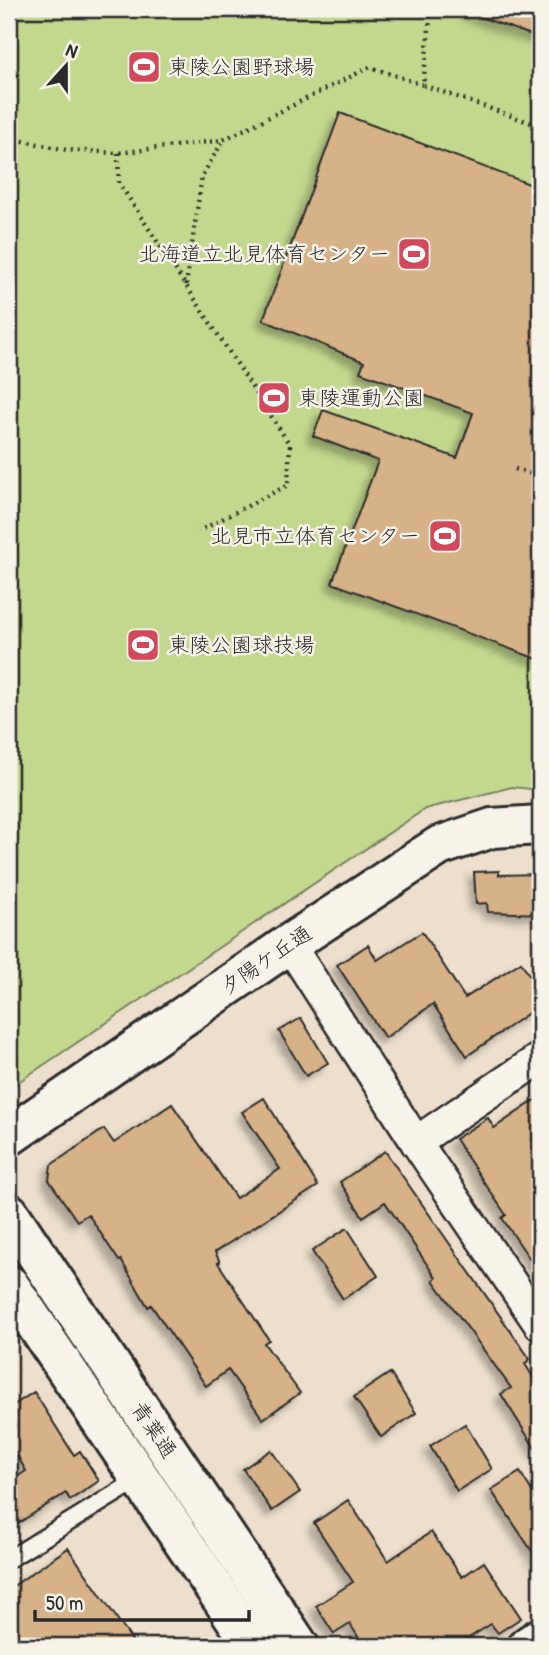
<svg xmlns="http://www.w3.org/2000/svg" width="549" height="1655" viewBox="0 0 549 1655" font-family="'Patrick Hand','Klee One',sans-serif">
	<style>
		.green { fill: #c2d88e; stroke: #76825c; stroke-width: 2 }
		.building { fill: #d7b188; stroke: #2b2b2b; stroke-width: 2; filter: url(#shadow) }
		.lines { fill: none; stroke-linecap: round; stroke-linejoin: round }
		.service-casing { stroke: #2b2b2b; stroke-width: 21 }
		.minor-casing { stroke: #2b2b2b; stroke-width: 35 }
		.tertiary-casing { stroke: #2b2b2b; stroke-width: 44 }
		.path { stroke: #2b2b2b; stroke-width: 4.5; stroke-dasharray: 2 5; stroke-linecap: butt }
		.service { stroke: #f7f3e8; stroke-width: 16 }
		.minor { stroke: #f7f3e8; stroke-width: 30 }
		.tertiary { stroke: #f7f3e8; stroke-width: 38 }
		.labels { text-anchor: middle; stroke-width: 5; stroke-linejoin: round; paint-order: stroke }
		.poi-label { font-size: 21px; fill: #2b2b2b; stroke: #f7f3e8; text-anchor: start }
		.street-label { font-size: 21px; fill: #2b2b2b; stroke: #f7f3e8 }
	</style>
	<defs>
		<filter id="shadow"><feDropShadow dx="-6" dy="6" stdDeviation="3.5" flood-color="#0004"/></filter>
	</defs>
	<rect width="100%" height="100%" fill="#eddfcb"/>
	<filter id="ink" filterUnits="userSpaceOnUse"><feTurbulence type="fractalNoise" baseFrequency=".0143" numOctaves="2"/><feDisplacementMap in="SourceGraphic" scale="14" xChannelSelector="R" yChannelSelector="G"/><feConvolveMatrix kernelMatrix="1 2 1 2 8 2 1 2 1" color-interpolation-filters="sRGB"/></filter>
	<g filter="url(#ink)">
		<path class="green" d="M9,9H540V790L512,787L425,809L11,1087Z"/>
		<g class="building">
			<path d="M466,9H540V38L466,12Z"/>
			<path d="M340,113L540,188V660L332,583L378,461L313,436L323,410L457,458L473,413L360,372L364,362L263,320Z"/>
			<path d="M499,871V875L540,874V914L488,912L487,903L476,904L474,872Z"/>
			<path d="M422,932L465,998L521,962L540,992V1005L467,1056L433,1004L385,1038L337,965L368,945L377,960Z"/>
			<path d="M301,1018L328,1063L306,1076L279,1031Z"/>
			<path d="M540,1097V1274L502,1218L506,1215L455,1139L488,1118L494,1128Z"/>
			<path d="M264,1098L318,1186L215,1252L220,1262L218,1263L269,1340L264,1343L300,1393L263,1419L228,1370L206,1386L151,1305L148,1307L121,1260L119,1261L88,1214L77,1221L49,1180L51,1165L104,1129L114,1143L172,1104L236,1198L280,1169L242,1112Z"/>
			<path d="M385,1151L530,1359L525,1364L540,1388V1456L501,1394L511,1388L433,1280L436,1278L385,1202L363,1217L340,1182Z"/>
			<path d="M347,1228L378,1276L343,1299L312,1251Z"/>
			<path d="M390,1373L416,1413L381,1437L354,1397Z"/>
			<path d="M34,1392L74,1455L80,1451L99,1481L70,1500L66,1493L9,1529V1482L26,1471L9,1441V1408Z"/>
			<path d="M465,1424L492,1469L457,1491L430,1446Z"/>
			<path d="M271,1450L300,1492L272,1511L243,1469Z"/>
			<path d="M520,1472L540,1504V1563L491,1490Z"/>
			<path d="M348,1500L388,1561L431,1532L462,1577L484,1562L521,1618L498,1633L491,1624L456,1646H364L350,1624L334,1634L316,1606L353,1582L314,1523Z"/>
			<path d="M68,1548L136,1646H9V1589Z"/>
		</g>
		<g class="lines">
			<defs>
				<path id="service" d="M9,1559L141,1478"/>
				<g id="minor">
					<path d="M289,944L416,1142L540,1325"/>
					<path d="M416,1142L540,1058"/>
				</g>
				<g id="tertiary">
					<path d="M9,1136L289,944L439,846L492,828L540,825"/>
					<path d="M9,1213L299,1646"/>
					<path d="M9,1285L254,1646"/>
					<path d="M528,1646L540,1638"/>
				</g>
			</defs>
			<use href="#service" class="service-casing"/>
			<use href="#minor" class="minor-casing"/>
			<use href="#tertiary" class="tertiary-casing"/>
			<g class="path">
				<path d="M431,9L423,85L540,126"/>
				<path d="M540,91L537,98L540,100"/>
				<path d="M9,138L67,150L118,153L223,140L370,67L423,85"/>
				<path d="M118,153L119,183L290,445L288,485L199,531"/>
				<path d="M186,285L202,176L223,141"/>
				<path d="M515,469L540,476"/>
			</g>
			<use href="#service" class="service"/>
			<use href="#minor" class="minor"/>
			<use href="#tertiary" class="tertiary"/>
		</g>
	</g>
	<defs>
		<symbol id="stadium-square" viewBox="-11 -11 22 22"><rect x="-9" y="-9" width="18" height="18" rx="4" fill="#d1495b" stroke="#f7f3e8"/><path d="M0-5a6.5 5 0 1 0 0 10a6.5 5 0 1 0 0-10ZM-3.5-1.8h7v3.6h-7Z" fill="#fff"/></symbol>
	</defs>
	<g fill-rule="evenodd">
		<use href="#stadium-square" x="125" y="48" width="38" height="38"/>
		<use href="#stadium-square" x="395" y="235" width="38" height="38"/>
		<use href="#stadium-square" x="255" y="379" width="38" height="38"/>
		<use href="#stadium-square" x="426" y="517" width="38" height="38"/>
		<use href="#stadium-square" x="124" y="626" width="38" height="38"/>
	</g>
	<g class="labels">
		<g class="poi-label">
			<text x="168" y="74">東陵公園野球場</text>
			<text x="390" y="261" text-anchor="end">北海道立北見体育センター</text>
			<text x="298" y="405">東陵運動公園</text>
			<text x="420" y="543" text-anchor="end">北見市立体育センター</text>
			<text x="168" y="652">東陵公園球技場</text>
		</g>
		<g class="street-label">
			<text transform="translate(266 960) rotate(-34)" y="7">夕陽ケ丘通</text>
			<text transform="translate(154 1430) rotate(56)" y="7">青葉通</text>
		</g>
	</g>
	<rect width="549" height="1655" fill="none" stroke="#f7f3e8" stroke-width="35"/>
	<rect x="18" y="18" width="514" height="1620" fill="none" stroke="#2b2b2b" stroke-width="2.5" filter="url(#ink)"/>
	<g transform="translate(66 66) rotate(21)" stroke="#f7f3e8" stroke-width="5" paint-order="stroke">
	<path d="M0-5L12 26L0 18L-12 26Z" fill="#2b2b2b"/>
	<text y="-10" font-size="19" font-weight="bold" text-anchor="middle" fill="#2b2b2b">N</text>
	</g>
	<path d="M35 1610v10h214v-10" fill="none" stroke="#2b2b2b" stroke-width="3.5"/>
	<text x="46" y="1610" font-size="21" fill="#2b2b2b" stroke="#f7f3e8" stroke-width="5" paint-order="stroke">50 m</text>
</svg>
